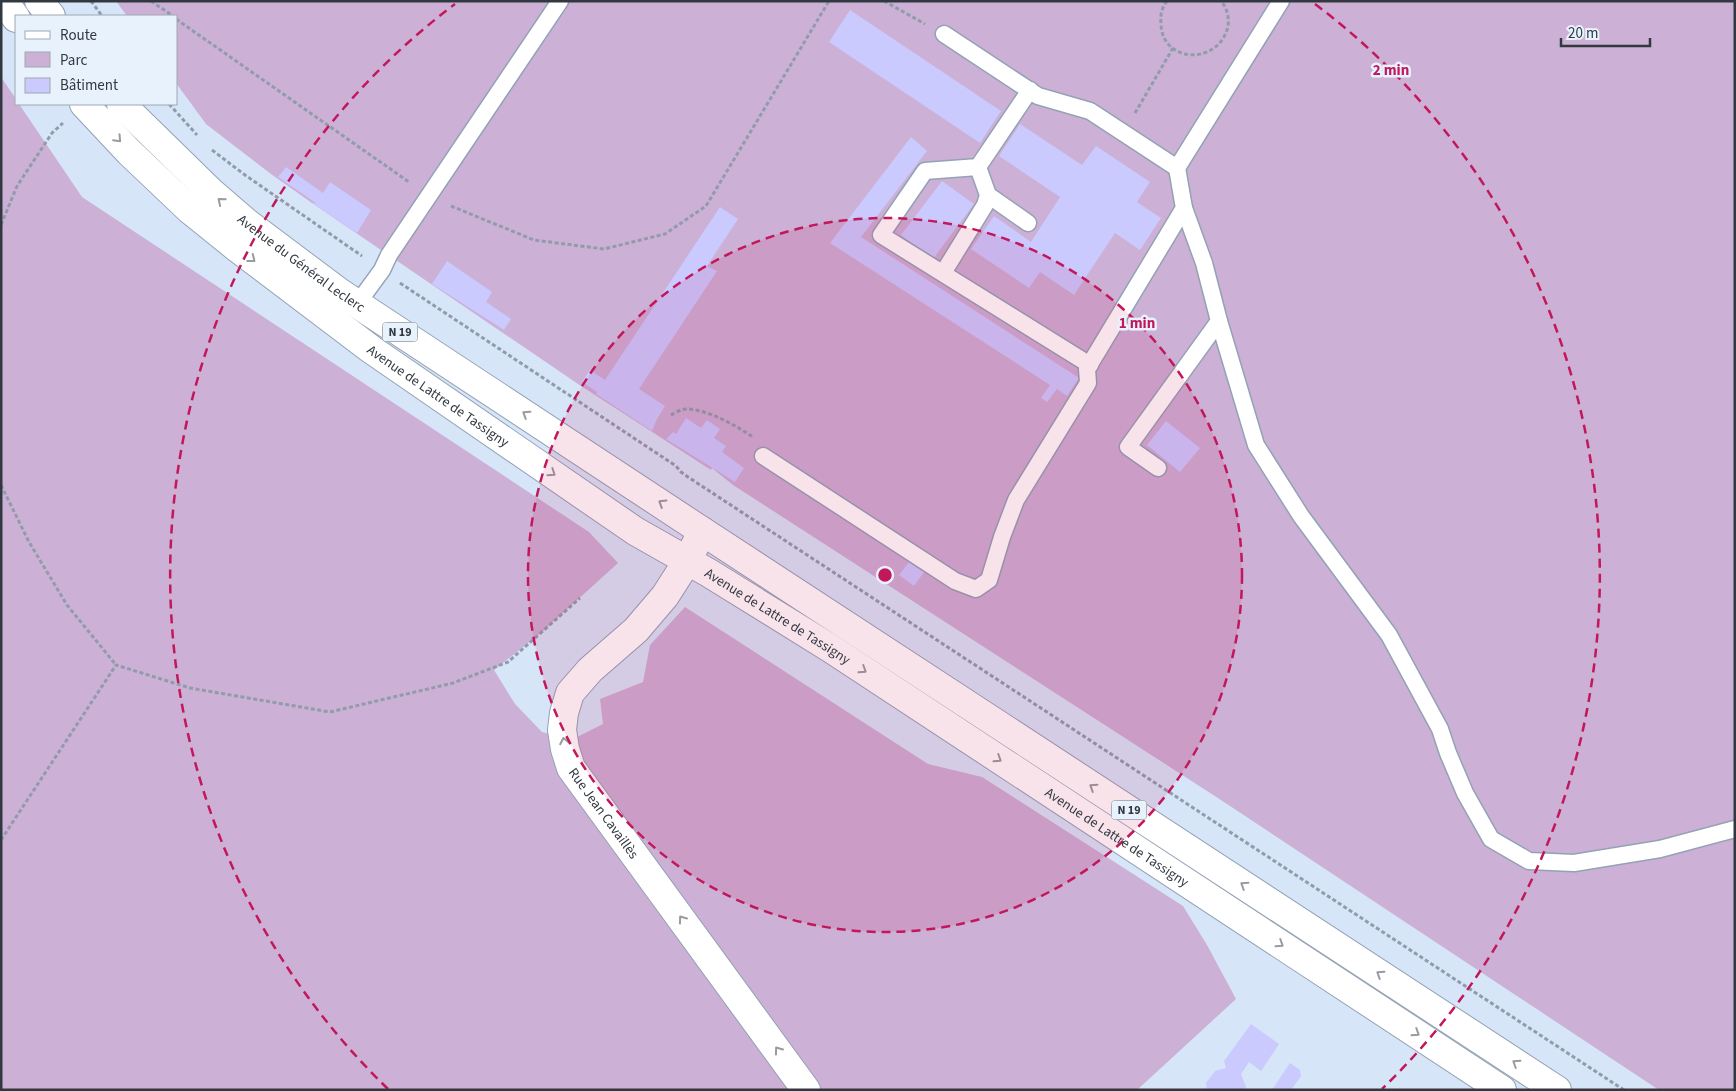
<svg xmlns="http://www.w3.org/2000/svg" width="1736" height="1091" viewBox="0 0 1736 1091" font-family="'Source Sans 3',sans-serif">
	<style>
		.green { fill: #ccb0d5 }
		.building { fill: #cacaff }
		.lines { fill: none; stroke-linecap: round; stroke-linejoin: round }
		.lane-casing { stroke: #93a2b4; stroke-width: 19 }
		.street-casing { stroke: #93a2b4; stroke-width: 30 }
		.primary-casing { stroke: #93a2b4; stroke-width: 30 }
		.path { stroke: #909caa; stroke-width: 3; stroke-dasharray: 4 2.5; stroke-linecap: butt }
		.lane { stroke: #fff; stroke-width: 16 }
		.street { stroke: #fff; stroke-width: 28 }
		.primary { stroke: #fff; stroke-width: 28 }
		.oneway { stroke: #989ca0 }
		.ring { fill: none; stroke: #c2185b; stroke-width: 2.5; stroke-dasharray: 9 6 }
		.labels { text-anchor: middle; stroke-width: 5; stroke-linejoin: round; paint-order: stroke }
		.shield { fill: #e8f2fd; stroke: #697079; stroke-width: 1 }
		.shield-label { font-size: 12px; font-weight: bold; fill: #323840 }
		.street-label { font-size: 14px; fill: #323840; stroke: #e8f2fd }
		.centre { fill: #c2185b; stroke: #e8f2fd; stroke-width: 2.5 }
		.ring-label { font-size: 15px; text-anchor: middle; font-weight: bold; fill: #c2185b; stroke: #e8f2fd; stroke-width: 5; stroke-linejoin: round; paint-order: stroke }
	</style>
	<rect width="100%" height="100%" fill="#d6e5f8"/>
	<g class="green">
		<path d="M116,1H1735V1090H1659L1221,800L733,485L712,468L711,470L578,384L312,203L271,174L206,124L176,83V16H127Z"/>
		<path d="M1,77L16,99V104H19L82,197L589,532L618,563L542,632L494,670L515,704L542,732L571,740L603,724L600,699L643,682L650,645L685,607L928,764L982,777L1183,906L1207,945L1236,999L1137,1090H1Z"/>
	</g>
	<g class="building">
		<path d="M850,10L1001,111L980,143L829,42Z"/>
		<path d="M1020,124L1082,165L1096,146L1150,182L1137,202L1161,218L1140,250L1115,233L1074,295L1040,272L1029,288L971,249L994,216L1031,242L1060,197L999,156Z"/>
		<path d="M911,137L927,151L861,237L1079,378L1067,396L1057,389L1047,402L1041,398L1050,385L830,243Z"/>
		<path d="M286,167L323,193L330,182L371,210L357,233L312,203H316L278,177Z"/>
		<path d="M942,181L974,204L933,259L901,235Z"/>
		<path d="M720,207L738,219L707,266L717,271L639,389L665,406L656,421L652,431L596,394L597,392L582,382L590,370L605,380Z"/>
		<path d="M447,261L492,292L486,302L511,319L504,330L432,284Z"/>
		<path d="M686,418L701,428L707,420L720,429L714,438L726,446L722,452L744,468L735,482L666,439L673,432L676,434Z"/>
		<path d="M1166,421L1200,448L1180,472L1147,445Z"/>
		<path d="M909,562L924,572L914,586L899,575Z"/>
		<path d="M1251,1024L1279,1044L1261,1071L1249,1062L1241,1074L1246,1087L1245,1090H1207L1206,1083L1215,1071L1226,1068L1224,1061Z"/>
		<path d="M1290,1063L1300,1070L1301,1076L1291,1090H1272Z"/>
	</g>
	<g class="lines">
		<defs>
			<g id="lane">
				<path d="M944,34L1038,96L1090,111L1177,168L1281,1"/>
				<path d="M1030,90L978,167L925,171L881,235L1090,365"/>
				<path d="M988,195L1028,223"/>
				<path d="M943,273L985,205L988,195L978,167"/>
				<path d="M355,302L360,300L382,270L389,255L560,1"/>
				<path d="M1219,321L1256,445L1301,516L1389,635L1440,729L1448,753L1465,793L1491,839L1529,861L1574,863L1660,849L1735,829"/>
				<path d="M763,456L955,581L976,589L989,580L1002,537L1016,500L1088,383L1087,369L1184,208L1177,168"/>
				<path d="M1158,468L1128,447L1219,321L1204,263L1184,208"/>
			</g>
			<g id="street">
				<path id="s1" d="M702,531L688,560L665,596L636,630L590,670L570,693L564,713L562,730L565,749L571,768L806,1090"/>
			</g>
			<g id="primary">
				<path d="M4,1L16,18"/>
				<path d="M39,1L51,16"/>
				<path id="s2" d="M84,104L129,152L189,209L236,247L372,350L635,531L709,573L830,648L1502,1090"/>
				<path id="s3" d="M121,104L210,191L247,223L339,292L702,531L1557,1090"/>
			</g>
		</defs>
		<use href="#lane" class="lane-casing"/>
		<use href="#street" class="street-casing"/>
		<use href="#primary" class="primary-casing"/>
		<g class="path">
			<path d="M91,1L102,16"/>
			<path d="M151,1L173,16"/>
			<path d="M884,1L925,24"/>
			<path d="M1167,1C1162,7 1160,15 1161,23C1161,62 1215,66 1227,30C1230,21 1228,9 1221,1"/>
			<path d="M176,19L409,182"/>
			<path d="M169,104L197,135"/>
			<path d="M1135,113L1173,48"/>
			<path d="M212,150L245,175L362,256"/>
			<path d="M451,206L534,240L604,249L665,234L706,206L829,1"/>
			<path d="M1,225L17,186L52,133L63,123"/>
			<path d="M400,283L676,466L681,472L688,477L1624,1090"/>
			<path d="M671,415C675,413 681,409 686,409C707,409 735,425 753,437"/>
			<path d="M1,485L29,542L67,605L116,665"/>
			<path d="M1,840L116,665L190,688L330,712L453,683L508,662L580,598"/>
		</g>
		<use href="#lane" class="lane"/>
		<use href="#street" class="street"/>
		<use href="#primary" class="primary"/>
	</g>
	<defs><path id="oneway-chevron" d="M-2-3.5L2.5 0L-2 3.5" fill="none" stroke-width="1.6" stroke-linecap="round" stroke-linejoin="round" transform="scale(1.25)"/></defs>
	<g class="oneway">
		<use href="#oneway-chevron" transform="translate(118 139) rotate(47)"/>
		<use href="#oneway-chevron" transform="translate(221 201) rotate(-140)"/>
		<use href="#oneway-chevron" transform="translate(252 259) rotate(38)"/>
		<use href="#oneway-chevron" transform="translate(526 414) rotate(-147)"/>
		<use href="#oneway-chevron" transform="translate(552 473) rotate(34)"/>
		<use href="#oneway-chevron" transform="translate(662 503) rotate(-148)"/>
		<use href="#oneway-chevron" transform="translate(863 670) rotate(33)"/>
		<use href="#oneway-chevron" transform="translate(564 741) rotate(-101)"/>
		<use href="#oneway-chevron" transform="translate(998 759) rotate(33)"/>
		<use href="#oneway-chevron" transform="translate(1093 787) rotate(-147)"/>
		<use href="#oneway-chevron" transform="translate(1244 885) rotate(-147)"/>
		<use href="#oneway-chevron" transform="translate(682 919) rotate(-126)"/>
		<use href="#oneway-chevron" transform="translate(1280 944) rotate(33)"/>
		<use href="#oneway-chevron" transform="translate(1380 974) rotate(-147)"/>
		<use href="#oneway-chevron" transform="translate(1416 1033) rotate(33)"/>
		<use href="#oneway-chevron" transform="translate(778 1050) rotate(-126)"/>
		<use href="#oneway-chevron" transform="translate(1516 1063) rotate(-147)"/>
	</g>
	<circle cx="885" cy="575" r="357" fill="#c2185b" fill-opacity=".12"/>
	<g class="ring">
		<circle cx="885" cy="575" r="357"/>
		<path d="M388 1089A715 715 0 0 1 455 4M1315 4A715 715 0 0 1 1382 1089"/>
	</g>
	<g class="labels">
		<g class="shield">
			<rect x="382.5" y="322.5" width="35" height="19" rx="4"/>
			<rect x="1111.5" y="800.5" width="35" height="19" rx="4"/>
		</g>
		<g class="shield-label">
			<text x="400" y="336">N 19</text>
			<text x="1129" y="814">N 19</text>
		</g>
		<g class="street-label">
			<text dy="5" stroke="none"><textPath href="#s3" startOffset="241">Avenue du Général Leclerc</textPath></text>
			<text dy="5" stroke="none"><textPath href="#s2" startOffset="460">Avenue de Lattre de Tassigny</textPath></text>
			<text dy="5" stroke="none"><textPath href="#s2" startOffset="865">Avenue de Lattre de Tassigny</textPath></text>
			<text dy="5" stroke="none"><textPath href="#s1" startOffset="344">Rue Jean Cavaillès</textPath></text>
			<text dy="5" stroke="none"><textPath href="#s2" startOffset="1270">Avenue de Lattre de Tassigny</textPath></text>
		</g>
	</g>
	<circle cx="885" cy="575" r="8" class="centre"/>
	<g class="ring-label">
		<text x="1391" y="75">2 min</text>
		<text x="1137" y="328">1 min</text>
	</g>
	<rect width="1736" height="1091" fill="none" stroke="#323840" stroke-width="5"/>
	<rect x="15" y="15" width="162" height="90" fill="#e8f2fd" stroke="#9fa8b1"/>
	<rect x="25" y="31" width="25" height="8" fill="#ffffff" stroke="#9fa8b1"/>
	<text x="60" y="40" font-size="15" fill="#323840">Route</text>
	<rect x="25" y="52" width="25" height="15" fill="#ccb0d5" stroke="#9fa8b1"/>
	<text x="60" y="65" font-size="15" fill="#323840">Parc</text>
	<rect x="25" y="78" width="25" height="15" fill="#cacaff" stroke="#9fa8b1"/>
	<text x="60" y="90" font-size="15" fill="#323840">Bâtiment</text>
	<path d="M1561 38v8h89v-8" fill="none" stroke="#323840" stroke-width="2.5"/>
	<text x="1568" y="38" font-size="15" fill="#323840" stroke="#e8f2fd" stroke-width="4" paint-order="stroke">20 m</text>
</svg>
